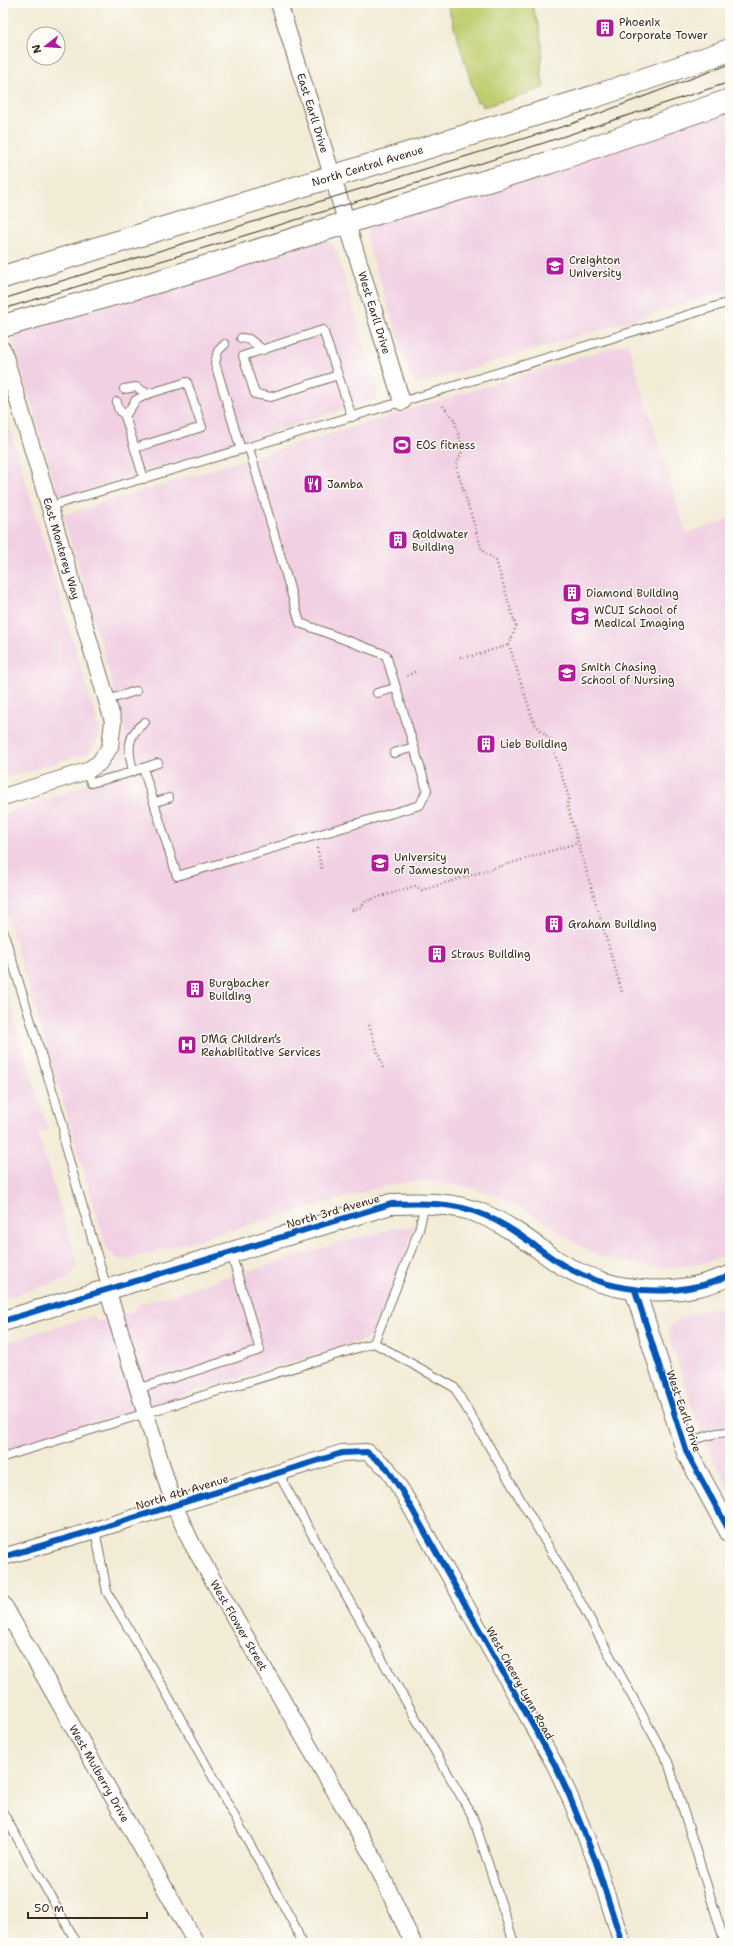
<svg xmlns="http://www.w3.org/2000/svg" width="733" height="1946" viewBox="0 0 733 1946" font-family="'Shantell Sans',sans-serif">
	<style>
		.built { fill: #f1d0e3 }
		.green { fill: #c0ce6f; stroke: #7e7c46 }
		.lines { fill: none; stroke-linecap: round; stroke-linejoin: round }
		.service-casing { stroke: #7b6e5e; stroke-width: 10 }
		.minor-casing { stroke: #7b6e5e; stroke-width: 18 }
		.tertiary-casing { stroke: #7b6e5e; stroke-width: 22 }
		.primary-casing { stroke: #7b6e5e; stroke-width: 24 }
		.path { stroke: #7b6e5e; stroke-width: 2.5; stroke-dasharray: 1 3; stroke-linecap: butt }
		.service { stroke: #fff; stroke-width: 8 }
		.minor { stroke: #fff; stroke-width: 16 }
		.tertiary { stroke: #fff; stroke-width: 20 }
		.primary { stroke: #fff; stroke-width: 22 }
		.tram { stroke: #3b2a1e; stroke-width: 1 }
		.cycleway-casing { stroke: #fdfcf7; stroke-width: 8 }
		.cycleway { stroke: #0057b8; stroke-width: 6 }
		.labels { text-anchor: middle; stroke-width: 3; stroke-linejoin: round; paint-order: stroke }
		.poi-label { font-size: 11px; fill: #3b2a1e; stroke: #fdfcf7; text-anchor: start }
		.street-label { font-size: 11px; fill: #3b2a1e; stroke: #fdfcf7 }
	</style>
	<rect width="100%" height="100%" fill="#fdfcf7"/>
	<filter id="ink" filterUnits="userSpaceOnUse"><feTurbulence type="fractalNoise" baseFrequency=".025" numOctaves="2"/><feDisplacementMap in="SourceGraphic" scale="8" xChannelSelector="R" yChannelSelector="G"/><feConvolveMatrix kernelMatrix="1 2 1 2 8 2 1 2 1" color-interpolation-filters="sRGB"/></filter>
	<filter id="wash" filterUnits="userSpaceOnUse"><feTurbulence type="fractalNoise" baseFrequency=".012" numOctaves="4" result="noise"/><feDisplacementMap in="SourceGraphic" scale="16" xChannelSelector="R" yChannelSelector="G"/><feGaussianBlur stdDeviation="0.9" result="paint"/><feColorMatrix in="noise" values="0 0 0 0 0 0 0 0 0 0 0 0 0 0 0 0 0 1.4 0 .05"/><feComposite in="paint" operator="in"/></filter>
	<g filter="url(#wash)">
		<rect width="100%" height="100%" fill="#f2ebd5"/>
		<g class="built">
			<path d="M730,109V290L420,384L415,383L411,377L367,240V232L371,226Z"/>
			<path d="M321,241H327L332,244L336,250L378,392V396L375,399L59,499L14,344L16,336L20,332Z"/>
			<path d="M628,343L686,533L730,519V1255L693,1265L657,1268L599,1256L583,1248L533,1214L500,1197L470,1187L420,1180L385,1186L126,1260L117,1259L107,1249L3,903V814L70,792L105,773L115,762L122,751L125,736L124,722L63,515Z"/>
			<path d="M3,405L99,728V738L94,747L87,753L3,779Z"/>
			<path d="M3,981L48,1130L38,1134L77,1262L74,1272L68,1279L3,1298Z"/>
			<path d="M415,1227L376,1336L3,1450V1343L91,1317L98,1322L133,1312L138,1305L346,1241L395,1228Z"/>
			<path d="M730,1304V1488L713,1459L695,1415L670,1340L669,1332L670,1326L682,1317Z"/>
		</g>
		<path class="green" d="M447,3H531L539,27L542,48L541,73L544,88L483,107L481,101L477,102Z"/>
	</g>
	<g filter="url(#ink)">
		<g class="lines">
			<defs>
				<g id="service">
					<path d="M241,338L249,339L263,350"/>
					<path d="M225,344L218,351L215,363L241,450"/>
					<path d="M338,375L271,397L255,394L243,356L323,330L352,417"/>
					<path d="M124,389L136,387L148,394"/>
					<path d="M117,402L118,408L125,416L144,479"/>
					<path d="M125,416L136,400L148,394L187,382L202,427L135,448"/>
					<path d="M50,506L438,391L730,302"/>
					<path d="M377,693L395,688"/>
					<path d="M107,700L136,691"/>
					<path d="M394,753L414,747"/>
					<path d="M143,768L177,876L420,805L427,790L386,655L300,623L249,448"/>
					<path d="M87,771L91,783L122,775L158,763"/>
					<path d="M133,771C128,751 126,735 145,722"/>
					<path d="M155,802L169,798"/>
					<path d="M3,931L63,1125L64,1143L107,1289"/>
					<path d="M374,1343L419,1230L425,1203"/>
					<path d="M138,1389L260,1350L231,1253"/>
					<path d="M683,1443L717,1433L729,1432"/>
					<path d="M3,1457L374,1343L454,1387L574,1590L668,1762L725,1943"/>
					<path d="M278,1473L389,1672L473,1817L514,1943"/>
					<path d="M95,1530L107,1592L162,1685L296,1928L301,1943"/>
					<path d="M3,1813L77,1943"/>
				</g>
				<g id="minor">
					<path id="s1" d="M279,3L402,402"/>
					<path id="s2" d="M3,350L113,721L110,747L99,763L87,771L3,797"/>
					<path id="s3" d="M107,1289L174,1505L191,1542L374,1859L413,1943"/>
					<path d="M3,1557L95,1530L342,1453L367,1452L387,1468L403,1493L555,1765L569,1795L596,1862L622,1943"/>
					<path id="s4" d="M3,1604L196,1943"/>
				</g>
				<g id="tertiary">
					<path d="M635,1290L687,1453L730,1532"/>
					<path d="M3,1321L391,1204C423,1203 454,1202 484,1215C510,1226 532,1244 555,1260C597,1288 649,1297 698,1286C709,1284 720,1279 730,1276"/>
				</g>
				<g id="primary">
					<path id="s5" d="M3,277L593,97L730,50"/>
					<path d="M3,326L160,281L371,215L548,163L730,100"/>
				</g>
			</defs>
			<use href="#service" class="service-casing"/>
			<use href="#minor" class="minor-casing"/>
			<use href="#tertiary" class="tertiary-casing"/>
			<use href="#primary" class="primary-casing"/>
			<g class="path">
				<path d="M443,406L454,419L463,449L456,466L482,550L496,561L516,626L509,645L534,723L550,739L569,798L567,805L622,992"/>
				<path d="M460,657L472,656L509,645"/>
				<path d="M407,676L416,671"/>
				<path d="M317,848L322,870"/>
				<path d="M352,910L361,907L366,901L415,886L422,890L577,843"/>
				<path d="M369,1025L383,1068"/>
			</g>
			<use href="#service" class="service"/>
			<use href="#minor" class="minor"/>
			<use href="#tertiary" class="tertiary"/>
			<use href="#primary" class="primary"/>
			<g class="tram">
				<path d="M3,299L571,124L730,64"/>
				<path d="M3,309L473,166L730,82"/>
			</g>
			<defs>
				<g id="cycleway">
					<path d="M635,1290L687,1453L730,1532"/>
					<path d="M3,1321L391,1204C423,1203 454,1202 484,1215C510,1226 532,1244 555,1260C597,1288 649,1297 698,1286C709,1284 720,1279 730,1276"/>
					<path d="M3,1557L95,1530L342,1453L367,1452L387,1468L403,1493L555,1765L569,1795L596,1862L622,1943"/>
				</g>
			</defs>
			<use href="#cycleway" class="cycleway-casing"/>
			<use href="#cycleway" class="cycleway"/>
		</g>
	</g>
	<defs>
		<symbol id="building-square" viewBox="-11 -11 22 22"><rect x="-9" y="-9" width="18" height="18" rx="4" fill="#b5179e" stroke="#fdfcf7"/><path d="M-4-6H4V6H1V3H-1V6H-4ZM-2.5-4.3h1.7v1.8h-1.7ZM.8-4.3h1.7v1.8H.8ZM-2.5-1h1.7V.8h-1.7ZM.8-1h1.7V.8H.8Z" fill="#fff"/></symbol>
		<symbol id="university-square" viewBox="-11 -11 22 22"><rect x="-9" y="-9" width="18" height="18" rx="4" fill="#b5179e" stroke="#fdfcf7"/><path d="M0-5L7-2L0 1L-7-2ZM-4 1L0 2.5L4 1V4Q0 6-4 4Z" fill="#fff"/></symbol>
		<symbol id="stadium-square" viewBox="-11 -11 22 22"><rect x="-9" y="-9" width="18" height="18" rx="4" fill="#b5179e" stroke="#fdfcf7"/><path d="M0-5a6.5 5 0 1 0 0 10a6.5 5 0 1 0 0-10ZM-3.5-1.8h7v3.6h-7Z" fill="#fff"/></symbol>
		<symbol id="restaurant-square" viewBox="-11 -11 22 22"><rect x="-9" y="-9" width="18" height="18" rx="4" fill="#b5179e" stroke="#fdfcf7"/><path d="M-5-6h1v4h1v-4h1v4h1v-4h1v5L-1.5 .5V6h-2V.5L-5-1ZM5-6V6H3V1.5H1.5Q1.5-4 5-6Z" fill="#fff"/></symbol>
		<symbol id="hospital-square" viewBox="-11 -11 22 22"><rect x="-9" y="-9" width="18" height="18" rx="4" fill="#b5179e" stroke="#fdfcf7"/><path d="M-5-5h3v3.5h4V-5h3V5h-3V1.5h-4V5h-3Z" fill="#fff"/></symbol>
	</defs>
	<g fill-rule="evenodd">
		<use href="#building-square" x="594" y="17" width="22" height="22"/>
		<use href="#university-square" x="544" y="255" width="22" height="22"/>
		<use href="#stadium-square" x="391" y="434" width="22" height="22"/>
		<use href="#restaurant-square" x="302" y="473" width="22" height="22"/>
		<use href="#building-square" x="387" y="529" width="22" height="22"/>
		<use href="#building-square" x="561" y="582" width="22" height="22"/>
		<use href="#university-square" x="569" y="605" width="22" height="22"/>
		<use href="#university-square" x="556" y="662" width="22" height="22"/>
		<use href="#building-square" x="475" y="733" width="22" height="22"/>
		<use href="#university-square" x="369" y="852" width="22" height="22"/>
		<use href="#building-square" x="543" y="913" width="22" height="22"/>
		<use href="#building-square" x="426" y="943" width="22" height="22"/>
		<use href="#building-square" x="184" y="978" width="22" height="22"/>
		<use href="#hospital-square" x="176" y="1034" width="22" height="22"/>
	</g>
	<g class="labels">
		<g class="poi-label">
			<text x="619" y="26">Phoenix<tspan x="619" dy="13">Corporate Tower</tspan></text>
			<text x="569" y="264">Creighton<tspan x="569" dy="13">University</tspan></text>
			<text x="416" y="449">EOS fitness</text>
			<text x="327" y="488">Jamba</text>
			<text x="412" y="538">Goldwater<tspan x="412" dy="13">Building</tspan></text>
			<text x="586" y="597">Diamond Building</text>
			<text x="594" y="614">WCUI School of<tspan x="594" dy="13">Medical Imaging</tspan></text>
			<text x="581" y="671">Smith Chasing<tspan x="581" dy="13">School of Nursing</tspan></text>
			<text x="500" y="748">Lieb Building</text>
			<text x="394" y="861">University<tspan x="394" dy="13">of Jamestown</tspan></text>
			<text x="568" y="928">Graham Building</text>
			<text x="451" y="958">Straus Building</text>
			<text x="209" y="987">Burgbacher<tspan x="209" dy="13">Building</tspan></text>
			<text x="201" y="1043">DMG Children’s<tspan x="201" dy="13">Rehabilitative Services</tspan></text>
		</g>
		<g class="street-label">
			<text dy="4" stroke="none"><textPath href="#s1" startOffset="115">East Earll Drive</textPath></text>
			<text dy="4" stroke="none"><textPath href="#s5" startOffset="381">North Central Avenue</textPath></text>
			<text dy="4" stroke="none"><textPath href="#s1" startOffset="324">West Earll Drive</textPath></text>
			<text dy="4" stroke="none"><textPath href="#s2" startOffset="207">East Monterey Way</textPath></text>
			<text transform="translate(333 1211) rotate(-16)" y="4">North 3rd Avenue</text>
			<text transform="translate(684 1411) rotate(71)" y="4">West Earll Drive</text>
			<text transform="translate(182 1492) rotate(-17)" y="4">North 4th Avenue</text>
			<text dy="4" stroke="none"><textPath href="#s3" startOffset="363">West Flower Street</textPath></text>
			<text transform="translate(520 1683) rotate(61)" y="4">West Cheery Lynn Road</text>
			<text dy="4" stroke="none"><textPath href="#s4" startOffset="195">West Mulberry Drive</textPath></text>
		</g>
	</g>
	<rect width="733" height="1946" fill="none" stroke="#fdfcf7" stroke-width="16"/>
	<g transform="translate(46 46) rotate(253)"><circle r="19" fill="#fdfcf7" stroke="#afa8a0"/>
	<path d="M0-3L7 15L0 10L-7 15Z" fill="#b5179e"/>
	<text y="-6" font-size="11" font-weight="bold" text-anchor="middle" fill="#3b2a1e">N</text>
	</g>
	<path d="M28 1912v6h119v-6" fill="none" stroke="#3b2a1e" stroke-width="2"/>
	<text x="34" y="1912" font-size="12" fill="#3b2a1e" stroke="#fdfcf7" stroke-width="3" paint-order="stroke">50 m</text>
</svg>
